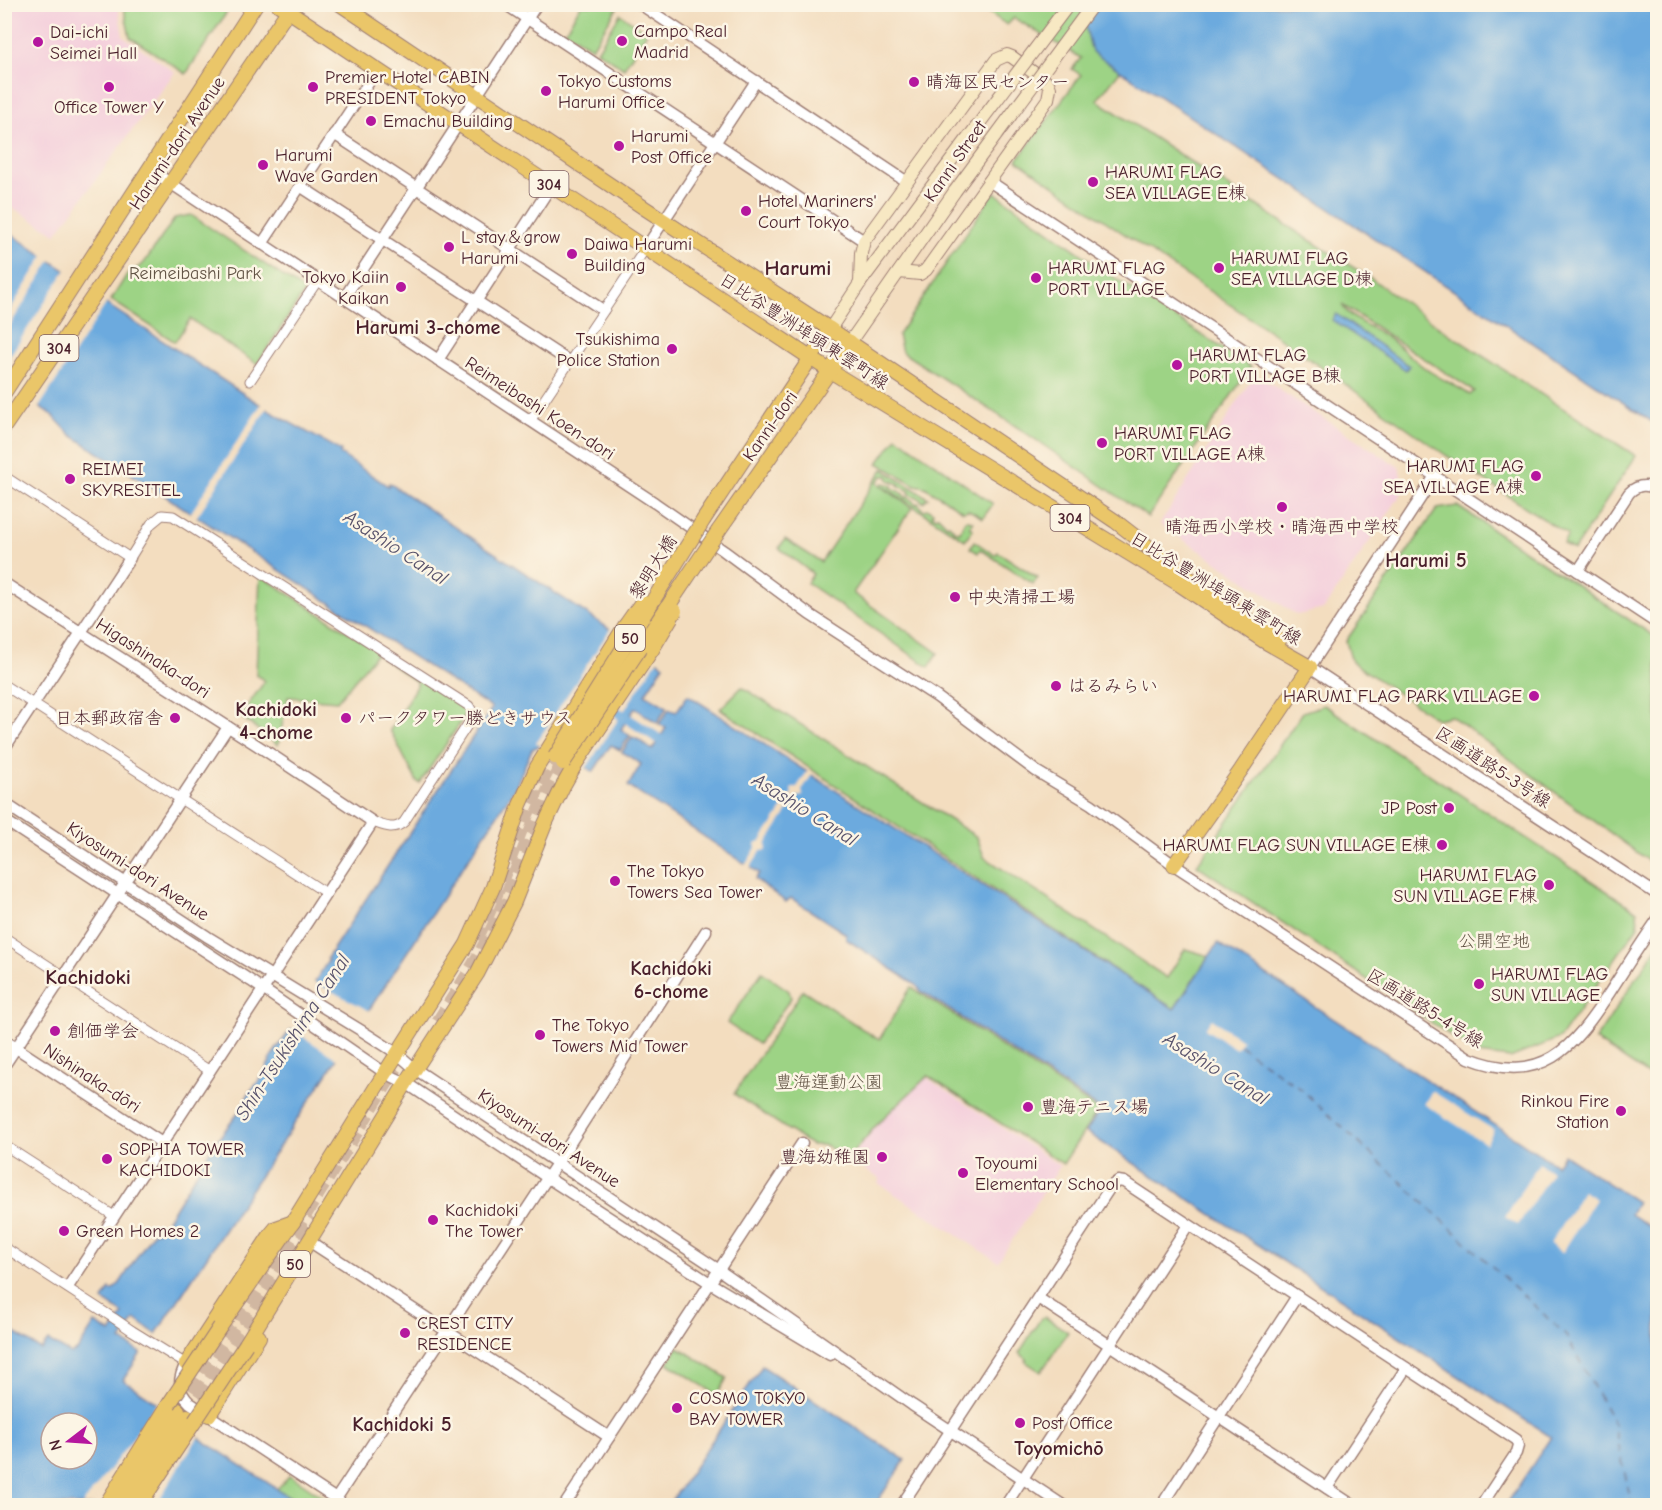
<svg xmlns="http://www.w3.org/2000/svg" width="1662" height="1510" viewBox="0 0 1662 1510" font-family="'Comic Neue','Klee One',sans-serif">
	<style>
		.built { fill: #f4cfdc }
		.green { fill: #9dd385; stroke: #747958; stroke-width: 1.5; fill-rule: evenodd }
		.water { fill: #6caade; stroke: #5b6484; stroke-width: 1.5; fill-rule: evenodd }
		.pier { fill: #f3ddbf }
		.lines { fill: none; stroke-linecap: round; stroke-linejoin: round }
		.canal { stroke: #6caade; stroke-width: 10 }
		.ferry { stroke: #56506a; stroke-width: 1.5; stroke-dasharray: 8 6; stroke-linecap: butt }
		.primary-tunnel { stroke: #d1b7a1; stroke-width: 14; stroke-dasharray: 14 7; stroke-linecap: butt }
		.minor-casing { stroke: #9e7e75; stroke-width: 11 }
		.tertiary-casing { stroke: #9e7e75; stroke-width: 13 }
		.secondary-casing { stroke: #9e7e75; stroke-width: 14 }
		.primary-casing { stroke: #9e7e75; stroke-width: 16 }
		.minor { stroke: #fff; stroke-width: 9 }
		.tertiary { stroke: #fff; stroke-width: 10 }
		.secondary { stroke: #f7e8c3; stroke-width: 12 }
		.primary { stroke: #eac669; stroke-width: 14 }
		.minor-bridge-casing { stroke: #9e7e75; stroke-width: 11; stroke-linecap: butt }
		.secondary-bridge-casing { stroke: #9e7e75; stroke-width: 14; stroke-linecap: butt }
		.primary-bridge-casing { stroke: #9e7e75; stroke-width: 16; stroke-linecap: butt }
		.minor-bridge { stroke: #fff; stroke-width: 9 }
		.secondary-bridge { stroke: #f7e8c3; stroke-width: 12 }
		.primary-bridge { stroke: #eac669; stroke-width: 14 }
		.poi-dot { fill: #b5179e; stroke: #fcf5e5; stroke-width: 2 }
		.labels { text-anchor: middle; stroke-width: 5; stroke-linejoin: round; paint-order: stroke }
		.shield { fill: #fcf5e5; stroke: #7f5f63; stroke-width: 1.5 }
		.shield-label { font-size: 16px; font-weight: bold; fill: #4a1f2b }
		.poi-label { font-size: 18px; fill: #4a1f2b; stroke: #fcf5e5; text-anchor: start }
		.street-label { font-size: 18px; fill: #4a1f2b; stroke: #fcf5e5 }
		.park-label { font-size: 18px; fill: #635546; stroke: #fcf5e5 }
		.neighbourhood-label { font-size: 20px; font-weight: bold; fill: #4a1f2b; stroke: #fcf5e5 }
		.water-label { font-size: 20px; font-style: italic; fill: #56506a; stroke: #fcf5e5 }
		.quarter-label { font-size: 21px; font-weight: bold; fill: #4a1f2b; stroke: #fcf5e5 }
	</style>
	<rect width="100%" height="100%" fill="#fcf5e5"/>
	<filter id="ink" filterUnits="userSpaceOnUse"><feTurbulence type="fractalNoise" baseFrequency=".0167" numOctaves="2"/><feDisplacementMap in="SourceGraphic" scale="12" xChannelSelector="R" yChannelSelector="G"/><feConvolveMatrix kernelMatrix="1 2 1 2 8 2 1 2 1" color-interpolation-filters="sRGB"/></filter>
	<filter id="wash" filterUnits="userSpaceOnUse"><feTurbulence type="fractalNoise" baseFrequency=".008" numOctaves="4" result="noise"/><feDisplacementMap in="SourceGraphic" scale="24" xChannelSelector="R" yChannelSelector="G"/><feGaussianBlur stdDeviation="1.35" result="paint"/><feColorMatrix in="noise" values="0 0 0 0 0 0 0 0 0 0 0 0 0 0 0 0 0 1.4 0 .05"/><feComposite in="paint" operator="in"/></filter>
	<g filter="url(#wash)">
		<rect width="100%" height="100%" fill="#f3ddbf"/>
		<g class="built">
			<path d="M4,5H120L118,8L123,36L175,72L56,234L5,203Z"/>
			<path d="M1255,374L1399,467L1404,490L1324,609L1297,615L1160,524Z"/>
			<path d="M927,1078L1060,1166L998,1262L878,1183L880,1179L854,1163L853,1155L881,1121Z"/>
		</g>
		<g class="green">
			<path d="M127,5L231,4V6L186,74L130,37L124,9Z"/>
			<path d="M581,5H619L592,48L565,31Z"/>
			<path d="M978,5H1080L1120,71L1097,100L1300,234L1372,279L1446,332L1636,456L1574,550L1563,544L1568,535L1447,456L1271,332L1146,249L1017,160L1081,75L1072,69L1081,58L1014,18L1007,25ZM1342,305L1474,391L1470,395C1456,385 1440,379 1426,369C1411,358 1399,344 1382,334C1368,325 1351,320 1342,305Z"/>
			<path d="M620,14L647,32L624,68L597,51Z"/>
			<path d="M994,192L1121,282L1251,367L1148,517L1020,429L902,352L898,335Z"/>
			<path d="M191,215L305,291L257,364L190,319L175,342L111,300L126,276L144,263L175,218Z"/>
			<path d="M897,437L993,504L983,518L969,510L963,511L925,487L915,485L878,463Z"/>
			<path d="M883,469L928,498L923,502L916,496L915,497L909,493L910,491L898,485L899,484L889,480L888,476H882L877,483L912,508L853,593L938,653L929,667L807,583L813,574L779,548L785,539L821,562Z"/>
			<path d="M883,483L892,485L891,487L902,493L906,498L908,496L916,504L918,503L923,510L928,509L933,512L932,515L936,517L938,516L947,525L949,524L955,531L960,532L965,520H969L973,522L969,527L973,529L965,540L881,485Z"/>
			<path d="M1457,506L1657,638V867L1451,716L1437,719L1352,662L1346,641L1437,509Z"/>
			<path d="M974,541L995,555L998,552L1038,578L1033,584L980,549L978,553L970,548Z"/>
			<path d="M260,575L469,710L420,783L417,782L390,730L418,683L376,654L337,701L288,697L278,745L240,716L265,681L256,675Z"/>
			<path d="M742,687L977,837L984,857L1167,978L1185,949L1209,956L1174,1009L720,709Z"/>
			<path d="M1324,705L1637,911L1638,926L1560,1038L1510,1058L1478,1054L1197,865L1303,712Z"/>
			<path d="M1657,947V1081L1595,1040Z"/>
			<path d="M762,972L789,991L791,998L758,1044L727,1023Z"/>
			<path d="M911,987L1098,1110L1063,1164L928,1076L880,1121L852,1154L853,1162L825,1145H811L734,1094L803,990L879,1040Z"/>
			<path d="M1045,1317L1068,1332L1041,1372L1026,1362L1027,1359L1019,1353L1041,1318Z"/>
			<path d="M678,1347L727,1378L717,1395L668,1363Z"/>
			<path d="M290,1475L335,1505H302L277,1489Z"/>
		</g>
		<g class="water">
			<path d="M1080,5H1657V425L1092,52Z"/>
			<path d="M5,230L66,271L63,275L85,290L273,413L341,451L340,454L388,486L389,483L664,665L645,694L667,707L657,723L635,708L621,729L630,736L620,750L611,745L593,772L549,741L532,749L515,788L156,1334L135,1319L121,1340L141,1353L123,1380L169,1411L170,1419L302,1505H5L4,1326L41,1350L48,1341L71,1354L77,1351L95,1323L111,1333L123,1314L103,1300L110,1289L112,1291L120,1283L153,1232L158,1231L167,1220L213,1146L242,1108L249,1093L263,1076L273,1054L299,1018L305,997L328,961L327,958L492,708L71,435L52,415L5,383ZM51,1423H87V1459H51Z"/>
			<path d="M1336,314L1409,366L1406,370L1332,320Z"/>
			<path d="M688,695L1174,1009L1218,943L1556,1165L1564,1154L1637,1202L1630,1214L1657,1232V1505H1506L1551,1437L1086,1132L1100,1109L921,991L915,984L846,939V934L791,898L786,902L755,879L759,873L628,786L641,764L622,752L632,737L639,740L652,750L666,728L659,724L669,709L676,712Z"/>
			<path d="M762,1366L905,1460L875,1505H669Z"/>
		</g>
		<g class="pier">
			<path d="M45,254L52,259L5,333V318Z"/>
			<path d="M67,268L69,271L67,275L108,301L38,409L4,386L5,363Z"/>
			<path d="M262,403L268,407L196,518L190,514Z"/>
			<path d="M611,628L658,659L585,770L549,744L543,747L536,743Z"/>
			<path d="M809,769L813,773L802,790L803,796L797,797L766,844L767,850L761,851L749,870L744,867L756,848L755,843L761,841L792,794L791,789L797,787Z"/>
			<path d="M312,981L372,1012L340,1061L288,1027L296,1017L302,996Z"/>
			<path d="M1212,1019L1242,1040L1236,1049L1205,1029Z"/>
			<path d="M1432,1091L1494,1130L1486,1144L1424,1104Z"/>
			<path d="M1539,1163L1552,1172L1518,1225L1505,1217Z"/>
			<path d="M1583,1191L1596,1199L1562,1253L1550,1244Z"/>
			<path d="M159,1400L171,1409L172,1416L200,1435L176,1471L156,1506L82,1505L128,1445Z"/>
		</g>
		<g class="lines">
			<path class="canal" d="M617,712L670,746"/>
			<path class="ferry" d="M1239,1045L1302,1090L1565,1334L1614,1424L1632,1506"/>
		</g>
	</g>
	<g filter="url(#ink)">
		<g class="lines">
			<g class="primary-tunnel">
				<path d="M476,939C506,880 521,815 555,757"/>
				<path d="M438,1022C458,990 480,958 495,923C519,870 533,814 563,763"/>
				<path d="M179,1408L273,1266L396,1068"/>
				<path d="M188,1415L315,1219"/>
			</g>
			<defs>
				<g id="minor">
					<path d="M250,381L318,280"/>
					<path d="M530,421L645,249"/>
					<path d="M4,476L130,558L151,524L162,515L173,516L469,706L472,711L470,721L404,822C394,831 384,826 373,822"/>
					<path d="M4,685L326,893"/>
					<path d="M4,937L210,1071"/>
					<path d="M4,1145L114,1216"/>
					<path d="M4,1247L115,1319"/>
					<path d="M131,1330L186,1364"/>
					<path d="M336,1499L347,1506"/>
				</g>
				<g id="tertiary">
					<path d="M505,4L864,241"/>
					<path d="M640,4L907,182"/>
					<path d="M334,134L603,310"/>
					<path d="M149,169L655,503L724,551L809,614L937,697L1036,771L1091,804L1174,865L1469,1058C1542,1087 1573,1048 1610,992C1626,967 1641,943 1658,919"/>
					<path d="M989,181L1658,624"/>
					<path d="M300,186L570,362"/>
					<path d="M262,244L377,70"/>
					<path d="M645,249L756,81"/>
					<path d="M344,298L537,4"/>
					<path d="M438,360L551,186"/>
					<path d="M1435,476L1310,667L1658,895"/>
					<path d="M1578,571L1629,493C1638,484 1647,484 1658,490"/>
					<path d="M4,583L269,753L373,822L68,1287"/>
					<path d="M4,749L130,558"/>
					<path d="M4,803L208,937L362,1031L398,1054L415,1069L719,1270L912,1405L1064,1506"/>
					<path d="M4,820L251,981L385,1073L406,1083L548,1178L710,1283L830,1355"/>
					<path d="M4,1040L162,1143"/>
					<path d="M4,1066L228,727"/>
					<path d="M312,1243L609,1437"/>
					<path d="M1038,1298L1354,1506"/>
					<path d="M186,1364C178,1378 177,1391 190,1403L336,1499L565,1151L706,931"/>
					<path d="M1327,1488L1406,1368"/>
					<path d="M564,1506L802,1143"/>
					<path d="M901,1506L1111,1186L1118,1181L1124,1182L1516,1440L1518,1446L1516,1453L1481,1506"/>
					<path d="M1005,1506L1188,1225"/>
					<path d="M1161,1506L1297,1296"/>
				</g>
				<g id="secondary">
					<path d="M860,283L861,253L864,241L996,60L1007,55L1012,57L1048,83L1050,88L1048,99L926,270L920,274L899,272"/>
					<path d="M830,329L860,283L938,178"/>
					<path d="M850,342L955,191"/>
				</g>
				<g id="primary">
					<path d="M278,4L830,371L1179,584L1264,641L1310,667"/>
					<path d="M340,4L646,209L830,329L1115,521L1186,576L1279,641"/>
					<path d="M4,393L256,4"/>
					<path d="M4,427L292,5"/>
					<path d="M704,519L830,329"/>
					<path d="M719,530L850,342"/>
					<path d="M1174,865L1241,770L1310,667"/>
					<path d="M220,1327L293,1222L378,1084L467,944L493,887L520,805L537,767L625,626"/>
					<path d="M246,1344L406,1083L477,974L514,902L545,824L563,786L576,763L653,648"/>
					<path d="M186,1364L271,1234L276,1228L293,1222"/>
					<path d="M209,1415L259,1337"/>
					<path d="M120,1496L178,1410"/>
					<path d="M140,1504L195,1421"/>
					<path d="M105,1506L169,1404"/>
					<path d="M129,1506L187,1416"/>
				</g>
			</defs>
			<use href="#minor" class="minor-casing"/>
			<use href="#tertiary" class="tertiary-casing"/>
			<use href="#secondary" class="secondary-casing"/>
			<use href="#primary" class="primary-casing"/>
			<use href="#minor" class="minor"/>
			<use href="#tertiary" class="tertiary"/>
			<use href="#secondary" class="secondary"/>
			<use href="#primary" class="primary"/>
			<defs>
				<path id="minor-bridge" d="M115,1319L131,1330"/>
				<g id="secondary-bridge">
					<path d="M938,178L1069,4"/>
					<path d="M955,191L1093,4"/>
				</g>
				<g id="primary-bridge">
					<path d="M625,626L642,602"/>
					<path d="M653,648L675,611"/>
					<path d="M555,757L704,519"/>
					<path d="M563,763L719,530"/>
					<path d="M169,1404L220,1327"/>
					<path d="M195,1421L246,1344"/>
				</g>
			</defs>
			<use href="#minor-bridge" class="minor-bridge-casing"/>
			<use href="#secondary-bridge" class="secondary-bridge-casing"/>
			<use href="#primary-bridge" class="primary-bridge-casing"/>
			<use href="#minor-bridge" class="minor-bridge"/>
			<use href="#secondary-bridge" class="secondary-bridge"/>
			<use href="#primary-bridge" class="primary-bridge"/>
		</g>
	</g>
	<g class="poi-dot">
		<circle cx="622" cy="41" r="6"/>
		<circle cx="38" cy="42" r="6"/>
		<circle cx="914" cy="82" r="6"/>
		<circle cx="109" cy="87" r="6"/>
		<circle cx="313" cy="87" r="6"/>
		<circle cx="546" cy="91" r="6"/>
		<circle cx="371" cy="121" r="6"/>
		<circle cx="619" cy="146" r="6"/>
		<circle cx="263" cy="165" r="6"/>
		<circle cx="1093" cy="182" r="6"/>
		<circle cx="746" cy="211" r="6"/>
		<circle cx="449" cy="247" r="6"/>
		<circle cx="572" cy="254" r="6"/>
		<circle cx="1219" cy="268" r="6"/>
		<circle cx="1036" cy="278" r="6"/>
		<circle cx="401" cy="287" r="6"/>
		<circle cx="672" cy="349" r="6"/>
		<circle cx="1177" cy="365" r="6"/>
		<circle cx="1102" cy="443" r="6"/>
		<circle cx="1536" cy="476" r="6"/>
		<circle cx="70" cy="479" r="6"/>
		<circle cx="1282" cy="507" r="6"/>
		<circle cx="955" cy="597" r="6"/>
		<circle cx="1056" cy="686" r="6"/>
		<circle cx="1534" cy="696" r="6"/>
		<circle cx="175" cy="718" r="6"/>
		<circle cx="346" cy="718" r="6"/>
		<circle cx="1449" cy="808" r="6"/>
		<circle cx="1442" cy="845" r="6"/>
		<circle cx="615" cy="881" r="6"/>
		<circle cx="1549" cy="885" r="6"/>
		<circle cx="1479" cy="984" r="6"/>
		<circle cx="55" cy="1031" r="6"/>
		<circle cx="540" cy="1035" r="6"/>
		<circle cx="1028" cy="1107" r="6"/>
		<circle cx="1621" cy="1111" r="6"/>
		<circle cx="882" cy="1157" r="6"/>
		<circle cx="107" cy="1159" r="6"/>
		<circle cx="963" cy="1173" r="6"/>
		<circle cx="433" cy="1220" r="6"/>
		<circle cx="64" cy="1231" r="6"/>
		<circle cx="405" cy="1333" r="6"/>
		<circle cx="677" cy="1408" r="6"/>
		<circle cx="1020" cy="1423" r="6"/>
	</g>
	<g class="labels">
		<g class="shield">
			<rect x="529.5" y="171" width="39" height="26" rx="4.5"/>
			<rect x="39.5" y="335" width="39" height="26" rx="4.5"/>
			<rect x="1050.5" y="505" width="39" height="26" rx="4.5"/>
			<rect x="615" y="625" width="30" height="26" rx="4.5"/>
			<rect x="280" y="1251" width="30" height="26" rx="4.5"/>
		</g>
		<g class="shield-label">
			<text x="549" y="190">304</text>
			<text x="59" y="354">304</text>
			<text x="1070" y="524">304</text>
			<text x="630" y="644">50</text>
			<text x="295" y="1270">50</text>
		</g>
		<g class="poi-label">
			<text x="634" y="37">Campo Real<tspan x="634" dy="21">Madrid</tspan></text>
			<text x="50" y="38">Dai-ichi<tspan x="50" dy="21">Seimei Hall</tspan></text>
			<text x="325" y="83">Premier Hotel CABIN<tspan x="325" dy="21">PRESIDENT Tokyo</tspan></text>
			<text x="558" y="87">Tokyo Customs<tspan x="558" dy="21">Harumi Office</tspan></text>
			<text x="926" y="88">晴海区民センター</text>
			<text x="109" y="113" text-anchor="middle">Office Tower Y</text>
			<text x="383" y="127">Emachu Building</text>
			<text x="631" y="142">Harumi<tspan x="631" dy="21">Post Office</tspan></text>
			<text x="275" y="161">Harumi<tspan x="275" dy="21">Wave Garden</tspan></text>
			<text x="1105" y="178">HARUMI FLAG<tspan x="1105" dy="21">SEA VILLAGE E棟</tspan></text>
			<text x="758" y="207">Hotel Mariners'<tspan x="758" dy="21">Court Tokyo</tspan></text>
			<text x="461" y="243">L stay＆grow<tspan x="461" dy="21">Harumi</tspan></text>
			<text x="584" y="250">Daiwa Harumi<tspan x="584" dy="21">Building</tspan></text>
			<text x="1231" y="264">HARUMI FLAG<tspan x="1231" dy="21">SEA VILLAGE D棟</tspan></text>
			<text x="1048" y="274">HARUMI FLAG<tspan x="1048" dy="21">PORT VILLAGE</tspan></text>
			<text x="389" y="283" text-anchor="end">Tokyo Kaiin<tspan x="389" dy="21">Kaikan</tspan></text>
			<text x="660" y="345" text-anchor="end">Tsukishima<tspan x="660" dy="21">Police Station</tspan></text>
			<text x="1189" y="361">HARUMI FLAG<tspan x="1189" dy="21">PORT VILLAGE B棟</tspan></text>
			<text x="1114" y="439">HARUMI FLAG<tspan x="1114" dy="21">PORT VILLAGE A棟</tspan></text>
			<text x="1524" y="472" text-anchor="end">HARUMI FLAG<tspan x="1524" dy="21">SEA VILLAGE A棟</tspan></text>
			<text x="82" y="475">REIMEI<tspan x="82" dy="21">SKYRESITEL</tspan></text>
			<text x="1282" y="533" text-anchor="middle">晴海西小学校・晴海西中学校</text>
			<text x="967" y="603">中央清掃工場</text>
			<text x="1068" y="692">はるみらい</text>
			<text x="1522" y="702" text-anchor="end">HARUMI FLAG PARK VILLAGE</text>
			<text x="163" y="724" text-anchor="end">日本郵政宿舎</text>
			<text x="358" y="724">パークタワー勝どきサウス</text>
			<text x="1437" y="814" text-anchor="end">JP Post</text>
			<text x="1430" y="851" text-anchor="end">HARUMI FLAG SUN VILLAGE E棟</text>
			<text x="627" y="877">The Tokyo<tspan x="627" dy="21">Towers Sea Tower</tspan></text>
			<text x="1537" y="881" text-anchor="end">HARUMI FLAG<tspan x="1537" dy="21">SUN VILLAGE F棟</tspan></text>
			<text x="1491" y="980">HARUMI FLAG<tspan x="1491" dy="21">SUN VILLAGE</tspan></text>
			<text x="552" y="1031">The Tokyo<tspan x="552" dy="21">Towers Mid Tower</tspan></text>
			<text x="67" y="1037">創価学会</text>
			<text x="1609" y="1107" text-anchor="end">Rinkou Fire<tspan x="1609" dy="21">Station</tspan></text>
			<text x="1040" y="1113">豊海テニス場</text>
			<text x="119" y="1155">SOPHIA TOWER<tspan x="119" dy="21">KACHIDOKI</tspan></text>
			<text x="870" y="1163" text-anchor="end">豊海幼稚園</text>
			<text x="975" y="1169">Toyoumi<tspan x="975" dy="21">Elementary School</tspan></text>
			<text x="445" y="1216">Kachidoki<tspan x="445" dy="21">The Tower</tspan></text>
			<text x="76" y="1237">Green Homes 2</text>
			<text x="417" y="1329">CREST CITY<tspan x="417" dy="21">RESIDENCE</tspan></text>
			<text x="689" y="1404">COSMO TOKYO<tspan x="689" dy="21">BAY TOWER</tspan></text>
			<text x="1032" y="1429">Post Office</text>
		</g>
		<g class="street-label">
			<text transform="translate(177 143) rotate(-56)" y="6">Harumi-dori Avenue</text>
			<text transform="translate(955 161) rotate(-55)" y="6">Kanni Street</text>
			<text transform="translate(804 331) rotate(33)" y="6">日比谷豊洲埠頭東雲町線</text>
			<text transform="translate(540 408) rotate(33)" y="6">Reimeibashi Koen-dori</text>
			<text transform="translate(770 426) rotate(-55)" y="6">Kanni-dori</text>
			<text transform="translate(653 567) rotate(-58)" y="6">黎明大橋</text>
			<text transform="translate(1216 588) rotate(32)" y="6">日比谷豊洲埠頭東雲町線</text>
			<text transform="translate(153 658) rotate(33)" y="6">Higashinaka-dori</text>
			<text transform="translate(1493 767) rotate(33)" y="6">区画道路5-3号線</text>
			<text transform="translate(138 871) rotate(33)" y="6">Kiyosumi-dori Avenue</text>
			<text transform="translate(1425 1008) rotate(32)" y="6">区画道路5-4号線</text>
			<text transform="translate(92 1078) rotate(33)" y="6">Nishinaka-dōri</text>
			<text transform="translate(549 1138) rotate(33)" y="6">Kiyosumi-dori Avenue</text>
		</g>
		<g class="park-label">
			<text x="195" y="279">Reimeibashi Park</text>
			<text x="1494" y="947">公開空地</text>
			<text x="829" y="1088">豊海運動公園</text>
		</g>
		<g class="neighbourhood-label">
			<text x="428" y="334">Harumi 3-chome</text>
			<text x="1426" y="567">Harumi 5</text>
			<text x="276" y="716">Kachidoki<tspan x="276" dy="23">4-chome</tspan></text>
			<text x="671" y="975">Kachidoki<tspan x="671" dy="23">6-chome</tspan></text>
			<text x="402" y="1431">Kachidoki 5</text>
			<text x="1059" y="1455">Toyomichō</text>
		</g>
		<g class="water-label">
			<text transform="translate(396 547) rotate(33)" y="7">Asashio Canal</text>
			<text transform="translate(805 809) rotate(32)" y="7">Asashio Canal</text>
			<text transform="translate(292 1037) rotate(-57)" y="7">Shin-Tsukishima Canal</text>
			<text transform="translate(1216 1068) rotate(32)" y="7">Asashio Canal</text>
		</g>
		<g class="quarter-label">
			<text x="798" y="275">Harumi</text>
			<text x="88" y="984">Kachidoki</text>
		</g>
	</g>
	<rect width="1662" height="1510" fill="none" stroke="#fcf5e5" stroke-width="24"/>
	<g transform="translate(69 1441) rotate(253)"><circle r="28" fill="#fcf5e5" stroke="#b59f9b" stroke-width="1.5"/>
	<path d="M0-4.5L10 22L0 15L-10 22Z" fill="#b5179e"/>
	<text y="-9" font-size="16" font-weight="bold" text-anchor="middle" fill="#4a1f2b">N</text>
	</g>
</svg>
